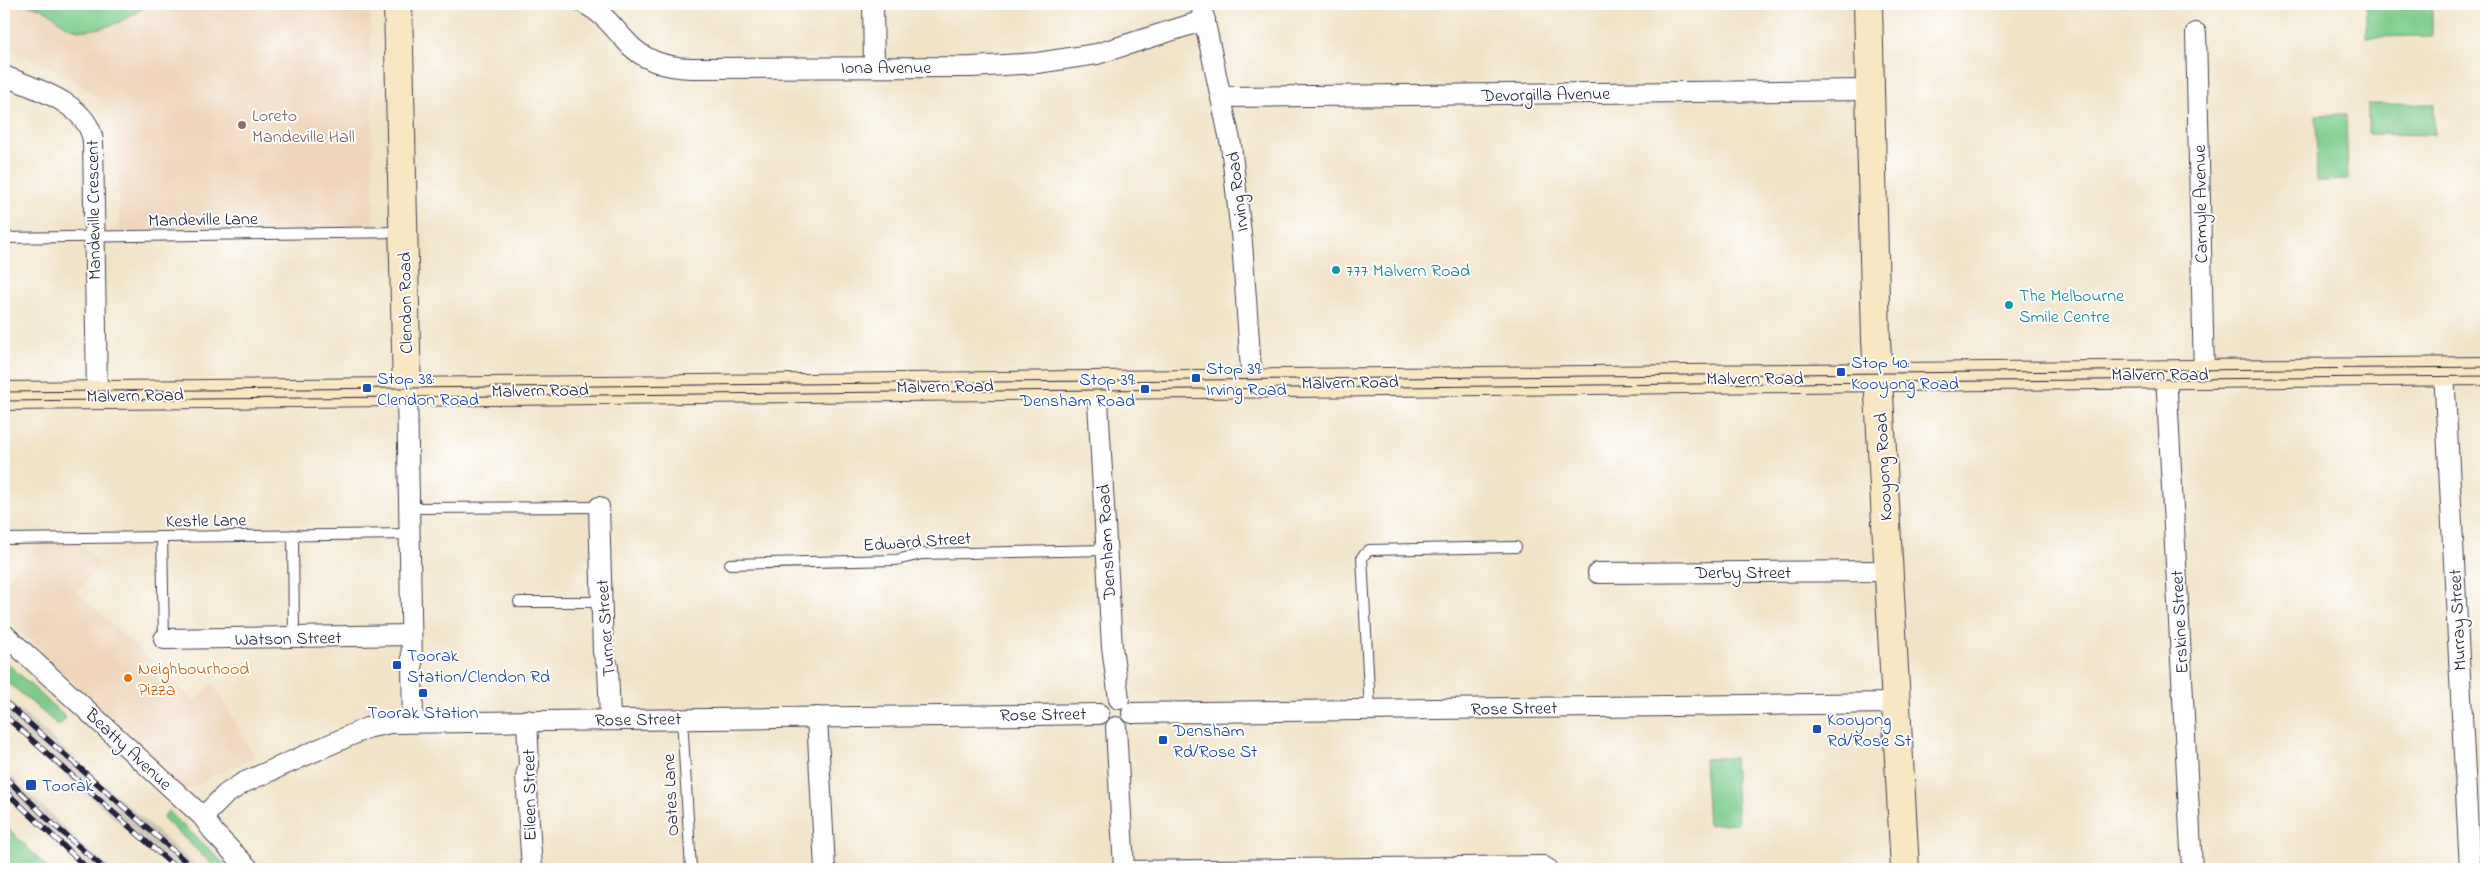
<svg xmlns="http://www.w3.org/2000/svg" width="2490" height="873" viewBox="0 0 2490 873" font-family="'Indie Flower',sans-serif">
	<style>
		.built { fill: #efd6bb }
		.industrial { fill: #cdc2b9 }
		.green { fill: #7bca8a; stroke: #4e7662 }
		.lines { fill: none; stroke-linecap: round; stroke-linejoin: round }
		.lane-casing { stroke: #413f50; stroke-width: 12 }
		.street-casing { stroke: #413f50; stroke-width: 22 }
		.secondary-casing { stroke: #413f50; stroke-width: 30 }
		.lane { stroke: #fff; stroke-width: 10 }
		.street { stroke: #fff; stroke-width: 20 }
		.secondary { stroke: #f9e7c3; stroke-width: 28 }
		.tram { stroke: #22223b; stroke-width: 1 }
		.rail-casing { stroke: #22223b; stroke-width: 5.5 }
		.rail { stroke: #fff; stroke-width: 4; stroke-dasharray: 11; stroke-linecap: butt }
		.education-dot { fill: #8d6e63; stroke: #fff; stroke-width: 2 }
		.culture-dot { fill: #0f9aa8; stroke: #fff; stroke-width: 2 }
		.transit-dot { fill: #1a4fb4; stroke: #fff; stroke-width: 2 }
		.food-dot { fill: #e8710a; stroke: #fff; stroke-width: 2 }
		.labels { text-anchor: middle; stroke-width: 4; stroke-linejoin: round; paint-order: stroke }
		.street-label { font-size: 18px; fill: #22223b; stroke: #fff }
		.education-label { font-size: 18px; fill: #785e54; stroke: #fff; text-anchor: start }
		.culture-label { font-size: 18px; fill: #0d838f; stroke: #fff; text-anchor: start }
		.transit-label { font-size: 18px; fill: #164399; stroke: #fff; text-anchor: start }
		.food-label { font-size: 18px; fill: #c56008; stroke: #fff; text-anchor: start }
	</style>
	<rect width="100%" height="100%" fill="#fff"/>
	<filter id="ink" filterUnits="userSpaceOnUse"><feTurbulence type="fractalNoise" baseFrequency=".02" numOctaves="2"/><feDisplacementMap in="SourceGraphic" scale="10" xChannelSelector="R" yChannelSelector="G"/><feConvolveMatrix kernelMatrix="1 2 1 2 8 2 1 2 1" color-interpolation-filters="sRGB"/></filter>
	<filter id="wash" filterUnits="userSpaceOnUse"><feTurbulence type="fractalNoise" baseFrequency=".0096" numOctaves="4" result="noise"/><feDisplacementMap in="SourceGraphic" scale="20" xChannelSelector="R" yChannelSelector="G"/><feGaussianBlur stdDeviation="1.12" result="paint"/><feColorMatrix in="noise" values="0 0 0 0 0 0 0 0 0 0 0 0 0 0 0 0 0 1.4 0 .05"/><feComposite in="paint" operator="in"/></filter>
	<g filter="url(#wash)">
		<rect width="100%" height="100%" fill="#f1e3c7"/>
		<g class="built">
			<path d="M4,4H370L374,230L120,231L116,138L110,113L97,97L72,79L46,65L4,47Z"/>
			<path d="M79,542L100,564L77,592L195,702L213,683L255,757L185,790L4,616V582L38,543Z"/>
		</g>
		<g class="industrial">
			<path d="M4,696L200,869H172L4,721Z"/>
			<path d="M4,770L68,831L111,869H83L77,864L4,793Z"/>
		</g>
		<g class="green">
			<path d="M23,4H146V5C132,20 91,36 71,28C62,25 54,15 45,10C39,7 30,6 23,4Z"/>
			<path d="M2432,6V36L2366,37V8Z"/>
			<path d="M2368,104H2434V135L2368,134Z"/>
			<path d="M2346,114L2348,180L2317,181L2316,115Z"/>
			<path d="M4,660L66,718L59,726L4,679Z"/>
			<path d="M1734,757L1738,823L1708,825L1704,759Z"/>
			<path d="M168,811L230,869H217L163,818Z"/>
			<path d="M4,824L49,869H19L4,857Z"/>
		</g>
	</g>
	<g filter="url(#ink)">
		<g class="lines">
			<defs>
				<g id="lane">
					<path d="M4,238L402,232"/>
					<path d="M409,508L599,507"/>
					<path d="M293,535L294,638"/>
					<path d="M162,537L164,639"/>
					<path d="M4,539L410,534"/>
					<path d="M730,564L896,560L922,554L1107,550"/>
					<path d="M519,602H602"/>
					<path d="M1370,710L1362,557L1369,550L1516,547"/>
					<path d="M682,718L691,869"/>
					<path d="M1124,866L1544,861L1552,866"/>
				</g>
				<g id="street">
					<path d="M585,4C602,12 612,26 625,40C643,61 665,67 691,68L972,67L1037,63L1097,54L1205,20"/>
					<path d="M873,4L874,67"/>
					<path d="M1201,4L1231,145L1242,243L1252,383"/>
					<path d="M2196,33L2204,374"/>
					<path d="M4,76C34,88 88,103 93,141L97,395"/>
					<path d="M1222,97L1870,90"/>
					<path d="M2444,371L2470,869"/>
					<path d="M2166,374L2192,869"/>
					<path d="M1097,384L1112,647L1119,699"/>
					<path d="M407,392L413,721"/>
					<path d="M599,507L603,652L608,667L610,719"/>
					<path d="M1598,573L1888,571"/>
					<path d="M4,634L203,817L215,834L249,869"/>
					<path d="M164,639L411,635"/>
					<path d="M1132,713L1896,703"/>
					<path d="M817,717L825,869"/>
					<path d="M527,720L529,765L526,776L532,869"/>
					<path d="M1116,727L1124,869"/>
					<path d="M203,817L226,794L243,783L367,728L390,723L1099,714"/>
				</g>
				<g id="secondary">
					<path d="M398,4L407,392"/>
					<path d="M1868,4L1876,340L1905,869"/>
					<path d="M4,396L2486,371"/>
				</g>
			</defs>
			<use href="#lane" class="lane-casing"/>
			<use href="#street" class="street-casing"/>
			<use href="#secondary" class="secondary-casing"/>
			<use href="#lane" class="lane"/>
			<use href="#street" class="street"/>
			<use href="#secondary" class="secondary"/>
			<g class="tram">
				<path d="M4,392L2486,367"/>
				<path d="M4,401L2486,376"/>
			</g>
			<defs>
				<g id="rail">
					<path d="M4,701L194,869"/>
					<path d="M4,715L177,869"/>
					<path d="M4,776L54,825L105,869"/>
					<path d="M4,790L88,869"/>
				</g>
			</defs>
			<use href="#rail" class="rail-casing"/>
			<use href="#rail" class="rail"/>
		</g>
	</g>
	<circle class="education-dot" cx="242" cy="125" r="5"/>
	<g class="culture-dot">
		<circle cx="1336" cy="270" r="5"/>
		<circle cx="2009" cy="305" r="5"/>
	</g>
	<g class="transit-dot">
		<rect x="1836" y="367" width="10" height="10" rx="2.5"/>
		<rect x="1191" y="373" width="10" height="10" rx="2.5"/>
		<rect x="362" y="383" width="10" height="10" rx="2.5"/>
		<rect x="1140" y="384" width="10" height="10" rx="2.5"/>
		<rect x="392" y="660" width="10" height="10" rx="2.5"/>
		<rect x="418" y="688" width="10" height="10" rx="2.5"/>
		<rect x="1812" y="724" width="10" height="10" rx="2.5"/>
		<rect x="1158" y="735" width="10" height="10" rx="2.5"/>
		<rect x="25" y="779" width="12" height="12" rx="2.5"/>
	</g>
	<circle class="food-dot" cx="128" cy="678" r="5"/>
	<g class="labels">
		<g class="street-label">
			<text x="886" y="73">Iona Avenue</text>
			<text transform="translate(1546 94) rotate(-1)" y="6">Devorgilla Avenue</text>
			<text transform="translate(1237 192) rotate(-97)" y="6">Irving Road</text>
			<text transform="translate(2200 204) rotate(-91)" y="6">Carmyle Avenue</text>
			<text transform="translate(93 210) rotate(-91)" y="6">Mandeville Crescent</text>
			<text transform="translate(203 219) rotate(-1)" y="6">Mandeville Lane</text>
			<text transform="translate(405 303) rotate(-91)" y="6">Clendon Road</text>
			<text x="2160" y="380">Malvern Road</text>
			<text x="1755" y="384">Malvern Road</text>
			<text transform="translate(1350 382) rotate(-1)" y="6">Malvern Road</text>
			<text transform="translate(945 386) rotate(-1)" y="6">Malvern Road</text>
			<text transform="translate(540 390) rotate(-1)" y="6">Malvern Road</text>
			<text transform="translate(135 395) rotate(-1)" y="6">Malvern Road</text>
			<text transform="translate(1883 467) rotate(-93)" y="6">Kooyong Road</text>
			<text transform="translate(206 520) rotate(-1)" y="6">Kestle Lane</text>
			<text transform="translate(917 541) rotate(-4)" y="6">Edward Street</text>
			<text transform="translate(1106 542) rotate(-93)" y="6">Densham Road</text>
			<text x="1743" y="578">Derby Street</text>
			<text transform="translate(2457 620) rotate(-93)" y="6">Murray Street</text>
			<text transform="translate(2179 622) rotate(-93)" y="6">Erskine Street</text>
			<text transform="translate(605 628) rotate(-94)" y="6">Turner Street</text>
			<text transform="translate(288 638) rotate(-1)" y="6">Watson Street</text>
			<text transform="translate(1514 708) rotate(-1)" y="6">Rose Street</text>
			<text transform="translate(1043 714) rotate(-1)" y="6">Rose Street</text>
			<text transform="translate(638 719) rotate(-1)" y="6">Rose Street</text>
			<text transform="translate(129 749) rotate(43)" y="6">Beatty Avenue</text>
			<text transform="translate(529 795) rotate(-91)" y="6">Eileen Street</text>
			<text transform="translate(670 795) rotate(-93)" y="6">Oates Lane</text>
		</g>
		<g class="education-label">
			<text x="252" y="121">Loreto<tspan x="252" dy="21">Mandeville Hall</tspan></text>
		</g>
		<g class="culture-label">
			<text x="1346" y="276">777 Malvern Road</text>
			<text x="2019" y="301">The Melbourne<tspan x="2019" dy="21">Smile Centre</tspan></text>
		</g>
		<g class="transit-label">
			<text x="1851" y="368">Stop 40:<tspan x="1851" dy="21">Kooyong Road</tspan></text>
			<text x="1206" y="374">Stop 39:<tspan x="1206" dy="21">Irving Road</tspan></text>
			<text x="377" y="384">Stop 38:<tspan x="377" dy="21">Clendon Road</tspan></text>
			<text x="1135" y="385" text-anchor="end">Stop 39:<tspan x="1135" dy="21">Densham Road</tspan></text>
			<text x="407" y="661">Toorak<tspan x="407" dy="21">Station/Clendon Rd</tspan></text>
			<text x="423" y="718" text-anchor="middle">Toorak Station</text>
			<text x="1827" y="725">Kooyong<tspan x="1827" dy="21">Rd/Rose St</tspan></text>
			<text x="1173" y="736">Densham<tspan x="1173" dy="21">Rd/Rose St</tspan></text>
			<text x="42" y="791">Toorak</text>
		</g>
		<g class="food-label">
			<text x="138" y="674">Neighbourhood<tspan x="138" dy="21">Pizza</tspan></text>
		</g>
	</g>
	<rect width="2490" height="873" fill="none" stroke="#fff" stroke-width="20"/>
</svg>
